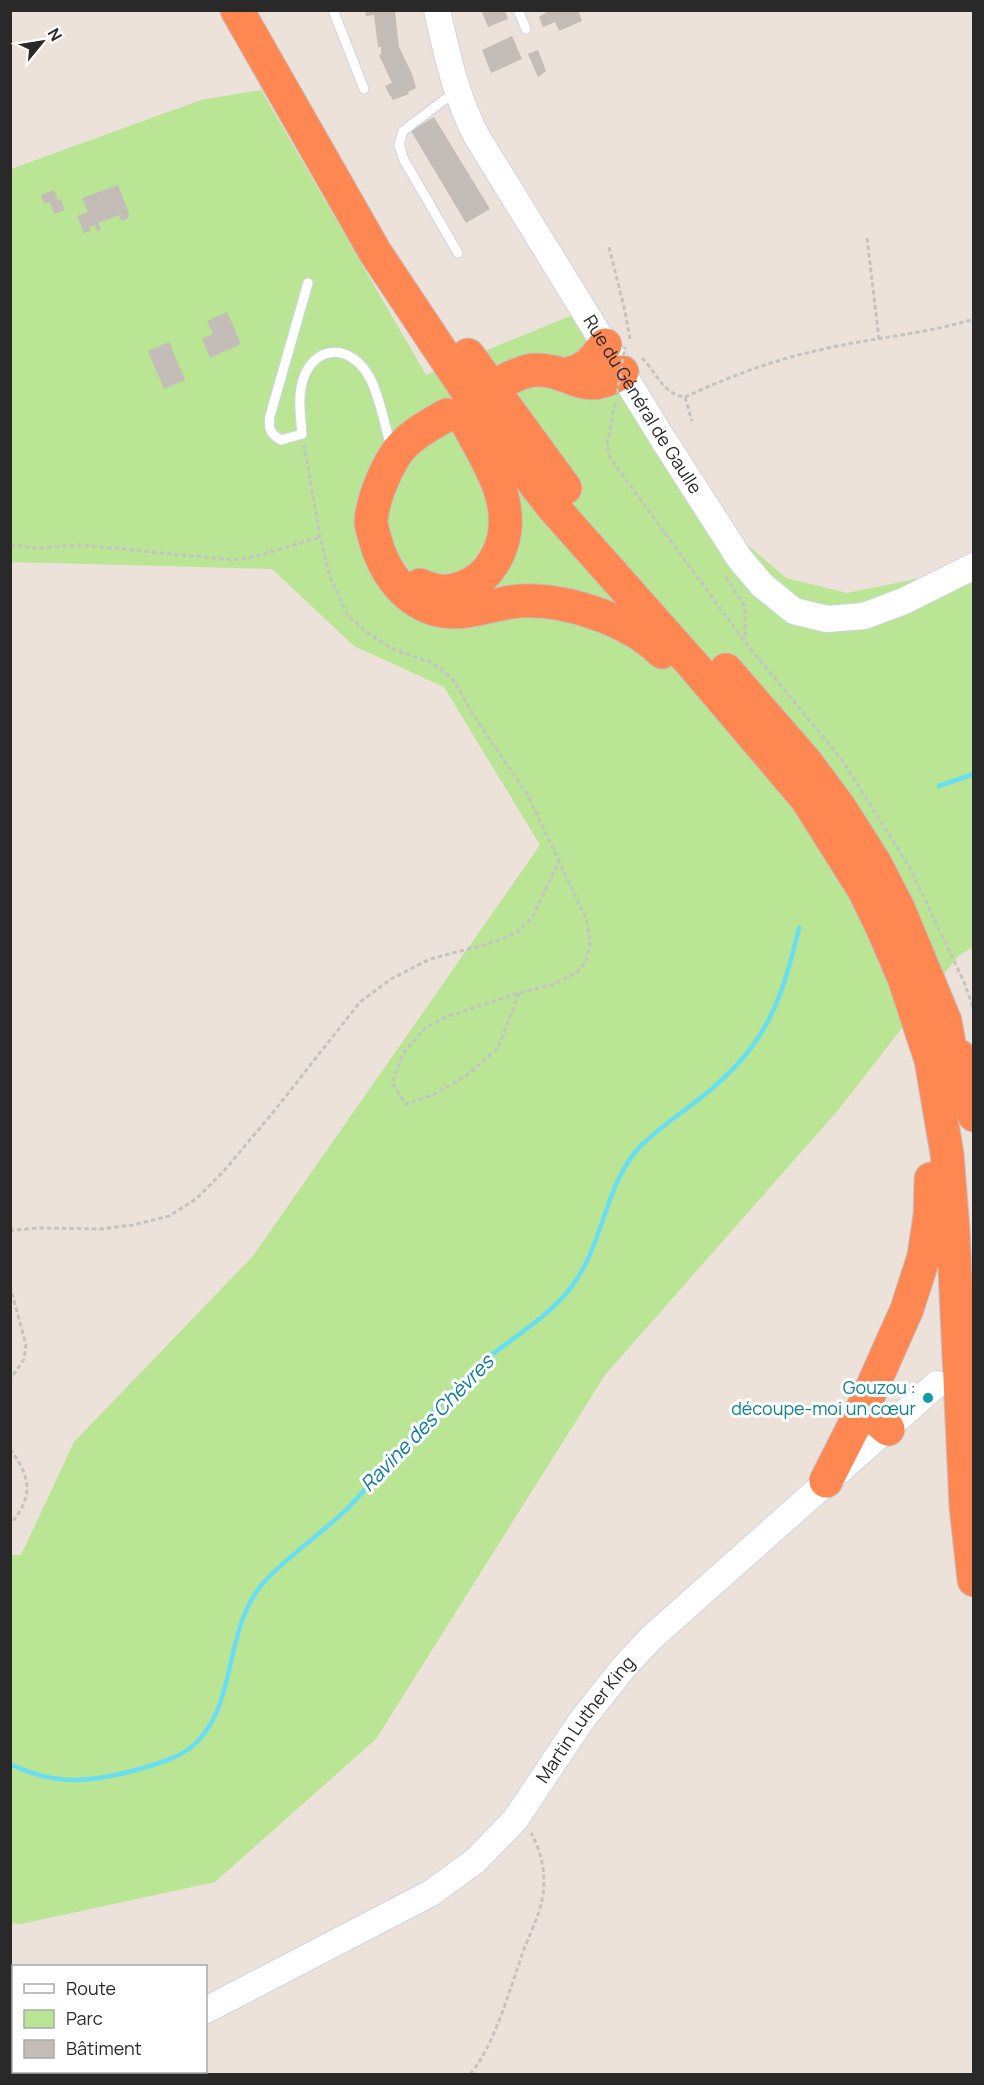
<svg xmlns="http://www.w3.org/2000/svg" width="984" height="2085" viewBox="0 0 984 2085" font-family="Manrope,sans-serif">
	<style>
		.green { fill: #b9e594 }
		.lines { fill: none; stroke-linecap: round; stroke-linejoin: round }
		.stream { stroke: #69def2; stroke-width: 4.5 }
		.building { fill: #c4bcb7 }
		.lane-casing { stroke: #cfd5e3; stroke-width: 11 }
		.secondary-casing { stroke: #cfd5e3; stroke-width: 28 }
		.highway-casing { stroke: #c3c3c3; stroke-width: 35 }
		.path { stroke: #c3c3c3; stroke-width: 3; stroke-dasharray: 4.5 3; stroke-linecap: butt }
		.lane { stroke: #fff; stroke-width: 9 }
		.secondary { stroke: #fff; stroke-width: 26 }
		.highway { stroke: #ff8852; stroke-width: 33 }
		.path-bridge { stroke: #c3c3c3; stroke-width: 3; stroke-dasharray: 4.5 3; stroke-linecap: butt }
		.culture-dot { fill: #0f9aa8; stroke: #fff; stroke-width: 2 }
		.labels { text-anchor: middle; stroke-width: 6; stroke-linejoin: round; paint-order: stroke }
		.street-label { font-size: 18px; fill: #292929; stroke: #fff }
		.culture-label { font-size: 18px; fill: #0d838f; stroke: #fff; text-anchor: end }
		.water-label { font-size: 20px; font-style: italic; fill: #097b9d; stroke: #fff }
	</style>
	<rect width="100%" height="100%" fill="#ece2da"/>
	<path class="green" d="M261,90L426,375L597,305L735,534L786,578L847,593L926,577L974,560L973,947L958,956L839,1109L605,1375L376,1739L215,1882L21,1924L10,1923L11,1555H21L74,1442L253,1256L540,845L444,687L354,646L272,569L11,562V169L201,100Z"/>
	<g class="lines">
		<g class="stream">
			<path d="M939,786L974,774"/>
			<path d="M10,1764C57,1787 95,1782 143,1768C159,1763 175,1759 189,1749C240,1710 221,1630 264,1582C289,1555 321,1534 348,1508C391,1463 428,1412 474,1370C504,1342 543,1322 569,1290C603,1248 603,1191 636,1151C655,1130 681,1114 703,1096C766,1046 781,1003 799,928"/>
		</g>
	</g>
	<g class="building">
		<path d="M365,10H394L395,12L399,47L412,74L416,88L408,92L409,94L393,100L389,94L385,86L392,83L379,55L381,54V47H378L374,15L366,16Z"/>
		<path d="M481,10H505L508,19L488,27Z"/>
		<path d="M550,10H578L582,21L559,31L555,22L543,27L539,17Z"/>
		<path d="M512,36L522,59L491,73L482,50Z"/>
		<path d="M538,50L546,71L538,77L528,54Z"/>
		<path d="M434,117L490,209L466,223L411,131Z"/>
		<path d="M118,185L129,214L128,218L123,221L120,219L119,215L98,223L101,230L97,231L95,225L89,227L91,231L84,233L77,216L88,212L82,198Z"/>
		<path d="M54,190L58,200L61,199L65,210L54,214L50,202L44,204L41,195Z"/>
		<path d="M227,312L241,344L210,358L202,339L213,334L207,321Z"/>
		<path d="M169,342L185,380L164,389L148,351Z"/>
	</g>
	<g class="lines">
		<defs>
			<g id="lane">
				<path d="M333,10L364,89"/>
				<path d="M518,10L526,29"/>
				<path d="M456,91L403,131L399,145L404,160L458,253"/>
				<path d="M308,283L270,416C268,428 270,434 281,440L302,434C301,420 298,402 301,388C309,344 351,340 371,380C380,399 385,426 391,446"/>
			</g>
			<g id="secondary">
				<path id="s1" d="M437,10C447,55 456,97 477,137L663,439L740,559L762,585L794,611L827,619L864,616L904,601L974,566"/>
				<path id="s2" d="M206,2010L431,1893L475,1861L515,1820L581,1721L624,1667L651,1638L937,1384"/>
				<path d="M112,2074L116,2072"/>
			</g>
			<g id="highway">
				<path d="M237,10L375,252L496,434L552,506L694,666L806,798L864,890L882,927L904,978L931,1060L947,1154L953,1229L966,1507L974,1580"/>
				<path d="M468,355L565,488"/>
				<path d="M563,375C586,370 591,364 605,345"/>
				<path d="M499,383C510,378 522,371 534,370C573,368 581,399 622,372"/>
				<path d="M447,415C429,425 405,438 394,457C383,475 373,500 371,521C371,527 374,534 375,539C383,570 403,599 434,609C463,618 491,603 520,601C565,598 630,620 662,652"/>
				<path d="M420,585C439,594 453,593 472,583C485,577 493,565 499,552C519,506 488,462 467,423"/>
				<path d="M726,670L806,762L840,808L875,863L899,910L945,1021L956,1082"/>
				<path d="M959,1056L974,1115"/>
				<path d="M863,1408L888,1429"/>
				<path d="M826,1481L863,1408L907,1309L924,1256L930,1215L931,1179"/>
			</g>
		</defs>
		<use href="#lane" class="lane-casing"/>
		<use href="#secondary" class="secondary-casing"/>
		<use href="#highway" class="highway-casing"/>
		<g class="path">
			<path d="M867,238L879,339"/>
			<path d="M609,247L625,311L630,339"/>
			<path d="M642,358C656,371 662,394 685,397L692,421"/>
			<path d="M685,397C726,378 770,361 815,351C867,338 922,335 974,319"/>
			<path d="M615,403L607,445L610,458L745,642L842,760L910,868L964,982L974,1010"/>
			<path d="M10,545L37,548L80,545L234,560L258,556L320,537"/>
			<path d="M726,577L745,607V640"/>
			<path d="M519,993L498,1048L466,1076L433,1095L406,1104L392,1083L403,1054L425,1028L446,1017L519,993L554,984L576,973L585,963L590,946L587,920L559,862"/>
			<path d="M10,1232L13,1230L40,1228L101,1229L133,1225L169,1216L196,1199L223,1172L275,1110L360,1002L391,979L430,959L495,942L517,932L532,918L559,861L527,794L472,713L454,681L442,670L430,662L393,649L369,634L348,616L330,577L320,537L304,445"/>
			<path d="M10,1286L26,1345L24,1359L10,1380"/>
			<path d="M10,1449C31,1478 34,1496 10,1525"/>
			<path d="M470,2074C493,2049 511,1986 523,1952C529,1935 539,1917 542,1900C547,1878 542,1852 531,1833"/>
		</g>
		<use href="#lane" class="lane"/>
		<use href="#secondary" class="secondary"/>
		<use href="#highway" class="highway"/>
		<path class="path-bridge" d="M617,393L625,347"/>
	</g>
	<circle class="culture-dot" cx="928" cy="1398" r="6"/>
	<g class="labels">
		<g class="street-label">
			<text dy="6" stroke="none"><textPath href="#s1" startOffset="448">Rue du Général de Gaulle</textPath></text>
			<text dy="6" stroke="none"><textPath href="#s2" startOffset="488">Martin Luther King</textPath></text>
		</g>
		<g class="culture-label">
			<text x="916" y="1394">Gouzou :<tspan x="916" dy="21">découpe-moi un cœur</tspan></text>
		</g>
		<g class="water-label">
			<text transform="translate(427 1423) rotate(-46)" y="7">Ravine des Chèvres</text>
		</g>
	</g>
	<rect width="984" height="2085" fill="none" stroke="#292929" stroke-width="24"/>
	<rect x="12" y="1965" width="195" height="108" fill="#ffffff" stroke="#a9a9a9" stroke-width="1.5"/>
	<rect x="24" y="1984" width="30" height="9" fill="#ffffff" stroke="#a9a9a9" stroke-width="1.5"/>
	<text x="66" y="1995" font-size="18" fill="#292929">Route</text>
	<rect x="24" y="2010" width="30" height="18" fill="#b9e594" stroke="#a9a9a9" stroke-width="1.5"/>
	<text x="66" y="2025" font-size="18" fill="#292929">Parc</text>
	<rect x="24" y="2040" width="30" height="18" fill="#c4bcb7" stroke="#a9a9a9" stroke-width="1.5"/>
	<text x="66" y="2055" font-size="18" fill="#292929">Bâtiment</text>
	<g transform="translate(42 42) rotate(60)" stroke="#ffffff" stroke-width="4.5" paint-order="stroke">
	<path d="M0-4.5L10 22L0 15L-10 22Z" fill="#292929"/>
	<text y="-9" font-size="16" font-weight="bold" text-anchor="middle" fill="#292929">N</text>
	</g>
</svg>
